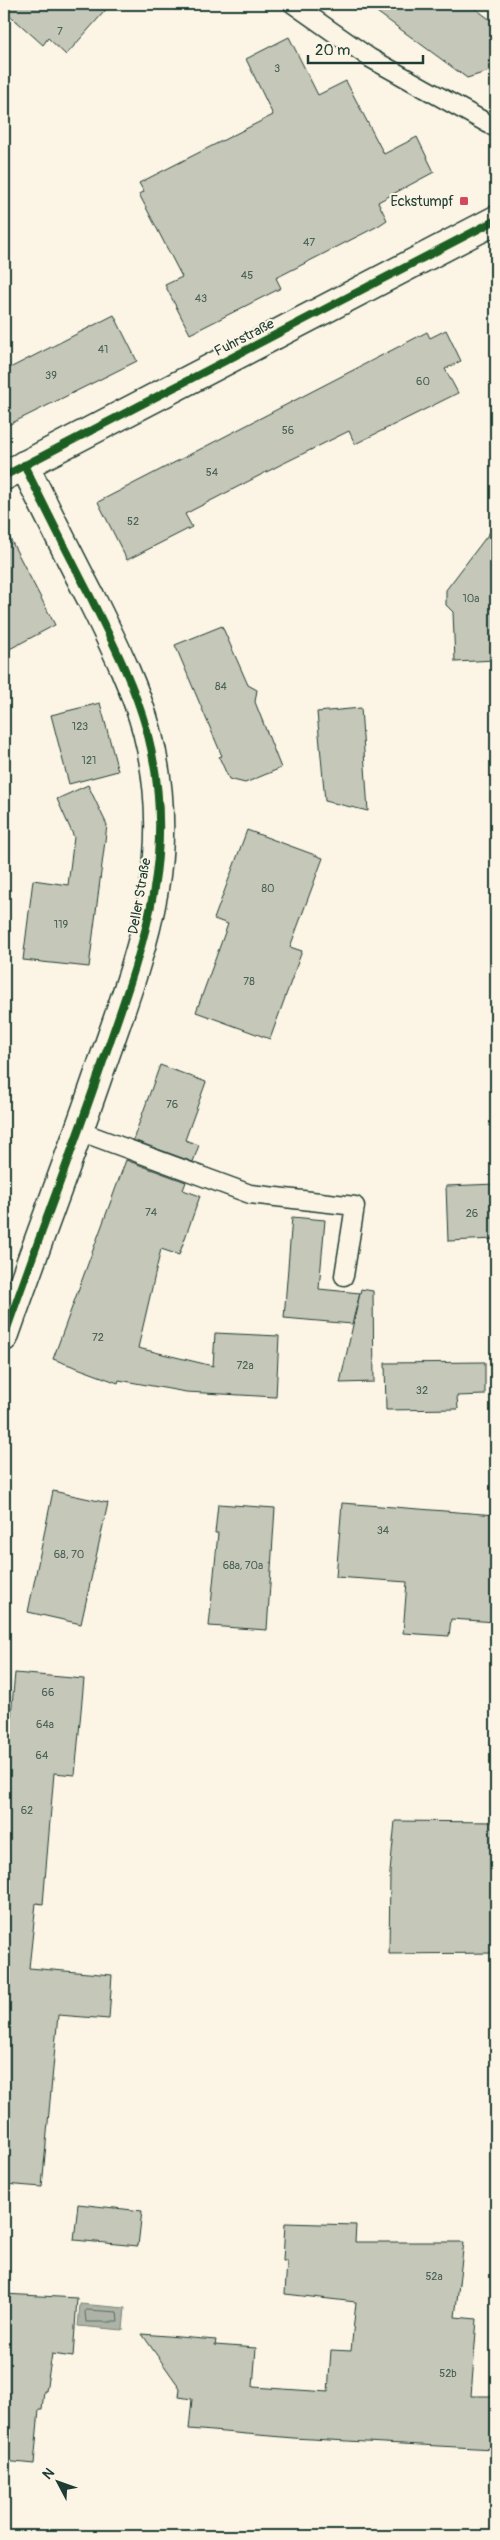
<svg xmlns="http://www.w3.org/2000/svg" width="500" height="2540" viewBox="0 0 500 2540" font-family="Pangolin,sans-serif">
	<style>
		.water { fill: #aeb3a7; stroke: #758479 }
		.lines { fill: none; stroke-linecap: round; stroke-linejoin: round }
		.shore { stroke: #586c62; stroke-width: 1 }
		.building { fill: #c5c7b9; stroke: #1f3d34 }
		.service-casing { stroke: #1f3d34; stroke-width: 21 }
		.minor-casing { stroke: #1f3d34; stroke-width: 31 }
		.service { stroke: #fcf5e5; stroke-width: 18 }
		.minor { stroke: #fcf5e5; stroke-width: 28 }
		.cycleway-casing { stroke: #fcf5e5; stroke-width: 11 }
		.cycleway { stroke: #1b5e20; stroke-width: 8 }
		.poi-dot { fill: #d1495b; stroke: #fcf5e5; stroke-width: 2 }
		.labels { text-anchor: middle; stroke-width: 4; stroke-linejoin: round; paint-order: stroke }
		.number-label { font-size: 11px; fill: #486055 }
		.poi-label { font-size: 14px; fill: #1f3d34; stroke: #fcf5e5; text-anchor: end }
		.street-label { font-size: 14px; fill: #1f3d34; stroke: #fcf5e5 }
	</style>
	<rect width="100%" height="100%" fill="#fcf5e5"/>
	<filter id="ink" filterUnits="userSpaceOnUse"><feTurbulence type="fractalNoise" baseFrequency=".02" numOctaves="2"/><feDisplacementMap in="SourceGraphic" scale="10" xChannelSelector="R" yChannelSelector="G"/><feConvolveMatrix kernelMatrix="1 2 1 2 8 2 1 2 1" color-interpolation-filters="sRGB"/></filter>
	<g filter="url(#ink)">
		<path class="water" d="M80,2304L125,2308L123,2330L78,2326Z"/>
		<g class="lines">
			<path class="shore" d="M87,2310L117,2312L118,2322H86L85,2312Z"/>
		</g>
		<g class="building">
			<path d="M4,4H111L66,55L48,38L43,45L4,10Z"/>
			<path d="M366,4H469L496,24V69L467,78Z"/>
			<path d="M289,37L318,95L346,81L384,154L417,137L434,172L378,202L387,220L378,226L276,278L281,288L190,334L165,285L182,277L139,194L144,192L139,183L273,115L246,59Z"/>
			<path d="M114,315L137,361L4,427V371Z"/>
			<path d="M446,330L461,361L445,369L458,393L355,444L349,431L280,465L185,514L192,527L127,560L98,502L427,332L430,338Z"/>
			<path d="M496,524V660L455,662L453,612L446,605V590Z"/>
			<path d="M4,527L55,625L4,652Z"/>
			<path d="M222,626L248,685L257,690L255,702L281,768L245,783L229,779L219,757L222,756L175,645Z"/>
			<path d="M100,703L118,771L69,784L51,715Z"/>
			<path d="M361,708L365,766L368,811L325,801L317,712Z"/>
			<path d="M88,785L107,825L89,967L23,960L33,880L68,885L74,837L57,799Z"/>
			<path d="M247,830L323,858L290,947L302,951L270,1039L196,1012L228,924L214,919Z"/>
			<path d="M160,1065L206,1082L185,1140L199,1145L193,1162L133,1140Z"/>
			<path d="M126,1160L186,1182L183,1190L200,1196L179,1255L161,1249L138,1348L213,1366L215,1333L279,1336L276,1397L186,1392L119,1380L118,1383L53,1359Z"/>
			<path d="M496,1184V1239L448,1241L446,1186Z"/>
			<path d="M292,1217L325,1220L319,1289L360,1293L352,1324L284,1318Z"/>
			<path d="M361,1289L373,1291L374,1382L340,1383Z"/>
			<path d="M485,1362V1395L457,1396L458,1409L386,1410L385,1363Z"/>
			<path d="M53,1491L108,1503L81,1624L28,1612Z"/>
			<path d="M342,1503L496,1515L492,1557H496V1622L451,1619L449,1636L403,1633L407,1582L336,1577Z"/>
			<path d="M218,1504L275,1508L267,1630L209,1626L218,1533H215Z"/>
			<path d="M15,1673L84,1679L75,1775L54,1773L43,1904L36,1903L29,1968L112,1975L109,2019L58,2015L42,2187L4,2184V2051L8,2006H4V1768H6Z"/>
			<path d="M395,1821L496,1822V1953L389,1954L390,1872Z"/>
			<path d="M78,2204L142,2211L138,2246L74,2240Z"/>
			<path d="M285,2223L356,2225L355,2242H464L455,2317L477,2319L471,2396H496L493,2449L293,2438L189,2429L192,2399L179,2397L180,2388L142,2334L216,2340L215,2345L256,2348L253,2387L328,2392L331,2350L351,2351L356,2302L285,2294L287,2261H283Z"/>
			<path d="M4,2294L77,2298L73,2357L52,2354L46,2391H44L42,2410H39L34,2464L4,2461Z"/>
		</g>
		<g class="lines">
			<defs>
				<g id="service">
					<path d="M293,4L370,58L496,128"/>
					<path d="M79,1131L250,1194L355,1206L344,1276"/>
				</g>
				<g id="minor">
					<path d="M4,476L496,220"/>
					<path d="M4,1337C35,1248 69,1160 100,1070C141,952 180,858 147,731C134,684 112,641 91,598C68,554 46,509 24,465"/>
				</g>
			</defs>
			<use href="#service" class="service-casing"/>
			<use href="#minor" class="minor-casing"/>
			<use href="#service" class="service"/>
			<use href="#minor" class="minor"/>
			<defs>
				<g id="cycleway">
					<path d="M4,476L496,220"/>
					<path d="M4,1337C35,1248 69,1160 100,1070C141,952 180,858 147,731C134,684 112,641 91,598C68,554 46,509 24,465"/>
				</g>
			</defs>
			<use href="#cycleway" class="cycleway-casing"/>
			<use href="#cycleway" class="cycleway"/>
		</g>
	</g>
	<rect class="poi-dot" x="459" y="196" width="10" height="10" rx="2.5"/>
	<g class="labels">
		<g class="number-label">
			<text x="60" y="35">7</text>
			<text x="277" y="72">3</text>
			<text x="309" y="246">47</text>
			<text x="247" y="279">45</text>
			<text x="201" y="302">43</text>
			<text x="103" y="353">41</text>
			<text x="51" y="379">39</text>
			<text x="423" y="385">60</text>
			<text x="288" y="434">56</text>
			<text x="212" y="476">54</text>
			<text x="133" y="525">52</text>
			<text x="471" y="602">10a</text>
			<text x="221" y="690">84</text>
			<text x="80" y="730">123</text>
			<text x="89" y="764">121</text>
			<text x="268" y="892">80</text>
			<text x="61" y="928">119</text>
			<text x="249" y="985">78</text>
			<text x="172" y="1108">76</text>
			<text x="151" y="1216">74</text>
			<text x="472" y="1217">26</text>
			<text x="98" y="1341">72</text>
			<text x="245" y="1369">72a</text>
			<text x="422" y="1394">32</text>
			<text x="383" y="1534">34</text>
			<text x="69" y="1558">68, 70</text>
			<text x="243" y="1569">68a, 70a</text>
			<text x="48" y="1696">66</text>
			<text x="45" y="1728">64a</text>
			<text x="42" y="1759">64</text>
			<text x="27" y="1814">62</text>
			<text x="434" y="2280">52a</text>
			<text x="448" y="2377">52b</text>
		</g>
		<g class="poi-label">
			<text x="454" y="206">Eckstumpf</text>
		</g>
		<g class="street-label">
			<text transform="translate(244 337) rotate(-27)" y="5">Fuhrstraße</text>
			<text transform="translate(139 896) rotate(-80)" y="5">Deller Straße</text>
		</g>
	</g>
	<rect width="500" height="2540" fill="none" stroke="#fcf5e5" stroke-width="20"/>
	<rect x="10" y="10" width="480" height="2520" fill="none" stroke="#1f3d34" stroke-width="2" filter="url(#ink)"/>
	<g transform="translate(58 2482) rotate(311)" stroke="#fcf5e5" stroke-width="4" paint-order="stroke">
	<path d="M0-4L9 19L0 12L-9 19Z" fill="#1f3d34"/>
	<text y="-8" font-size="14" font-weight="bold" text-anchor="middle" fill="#1f3d34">N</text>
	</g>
	<path d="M308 55v8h115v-8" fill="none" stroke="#1f3d34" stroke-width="2.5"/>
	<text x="315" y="55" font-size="15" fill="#1f3d34" stroke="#fcf5e5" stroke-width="4" paint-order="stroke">20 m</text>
</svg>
